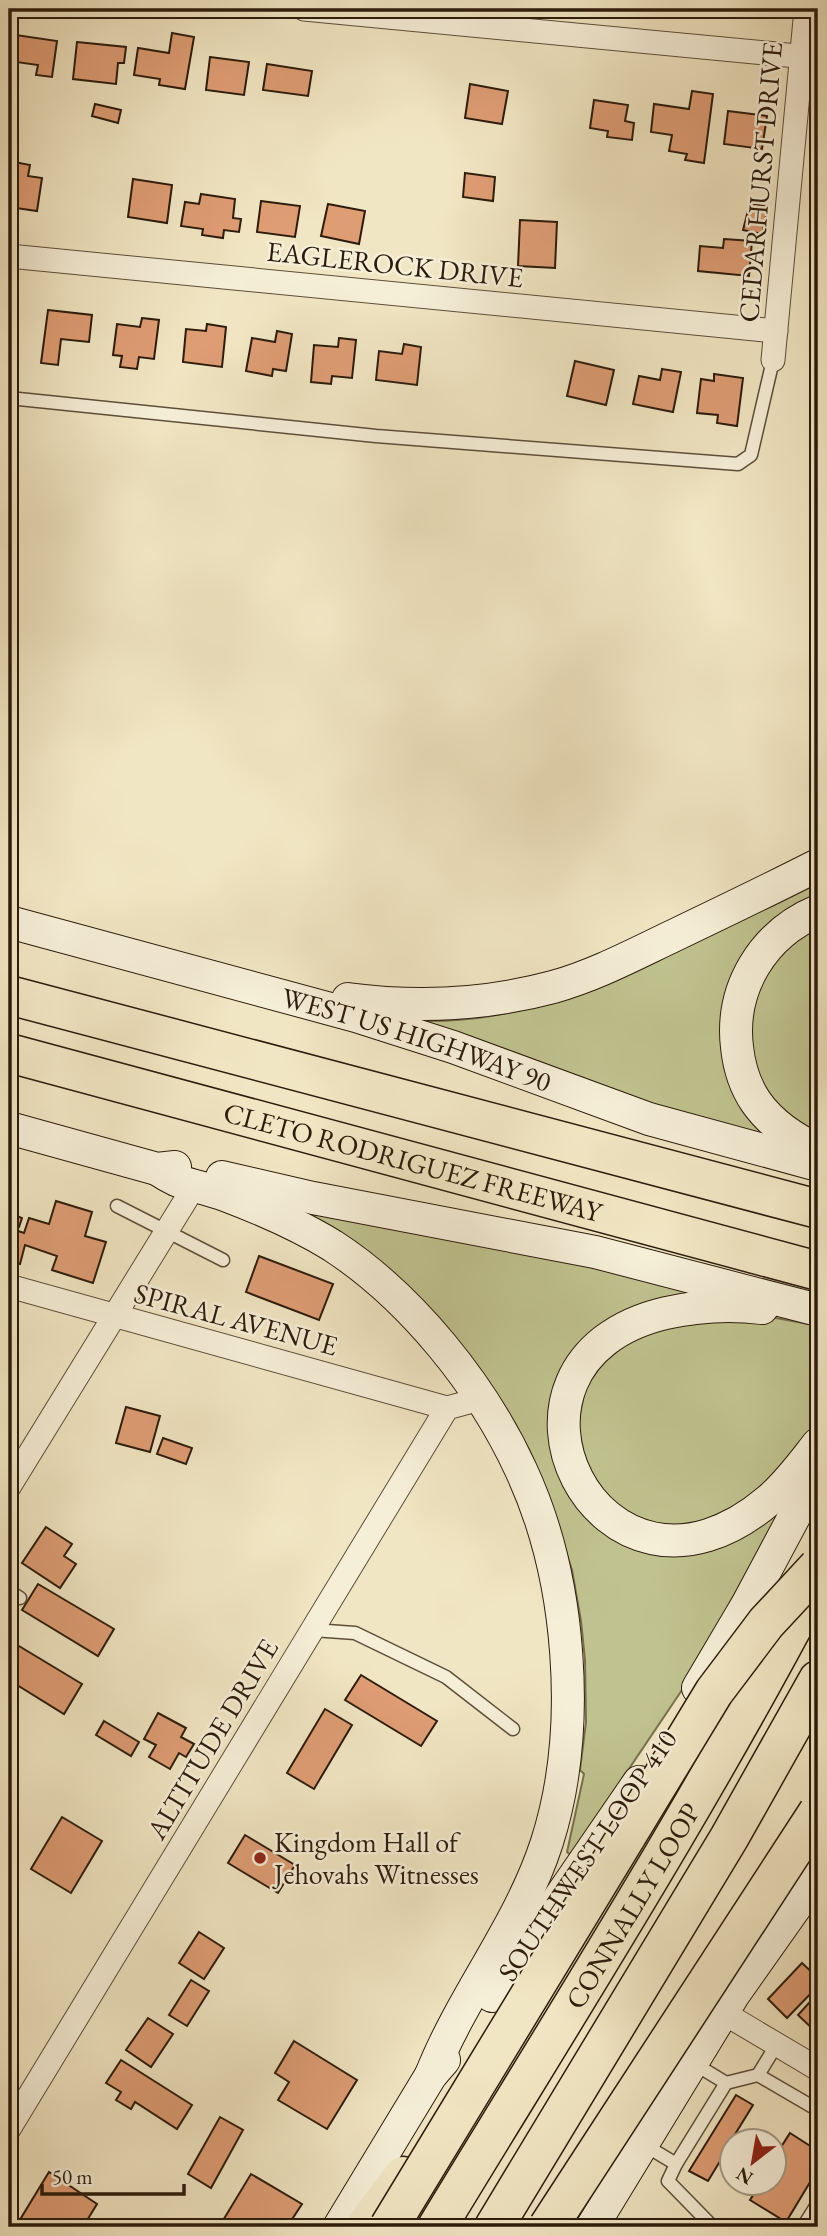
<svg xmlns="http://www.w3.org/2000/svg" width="827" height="2236" viewBox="0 0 827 2236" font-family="'EB Garamond',serif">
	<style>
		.green { fill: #c0c38f; stroke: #766f4e; stroke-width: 2 }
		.building { fill: #df9d74; stroke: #2c1b0c; stroke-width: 2 }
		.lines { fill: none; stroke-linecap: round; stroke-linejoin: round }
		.service-casing { stroke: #5d4e3a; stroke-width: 15 }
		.minor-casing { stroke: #5d4e3a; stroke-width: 25 }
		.secondary-casing { stroke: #2c1b0c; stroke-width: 34 }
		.motorway-casing { stroke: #2c1b0c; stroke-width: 41 }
		.service { stroke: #f6efd8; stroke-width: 12 }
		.minor { stroke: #f6efd8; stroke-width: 23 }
		.secondary { stroke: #f6efd8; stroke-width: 32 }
		.motorway { stroke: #f1e6c3; stroke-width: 38 }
		.motorway-bridge-casing { stroke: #2c1b0c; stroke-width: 41; stroke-linecap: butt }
		.motorway-bridge { stroke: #f1e6c3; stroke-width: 38 }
		.poi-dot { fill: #8f2418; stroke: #f6efd8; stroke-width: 2.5 }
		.labels { text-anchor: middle; stroke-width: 5; stroke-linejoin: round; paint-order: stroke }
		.street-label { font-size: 28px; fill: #2c1b0c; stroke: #f6efd8 }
		.poi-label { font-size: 28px; fill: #2c1b0c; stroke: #f6efd8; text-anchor: start }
	</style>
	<rect width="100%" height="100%" fill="#f1e6c3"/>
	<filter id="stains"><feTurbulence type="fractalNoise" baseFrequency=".00286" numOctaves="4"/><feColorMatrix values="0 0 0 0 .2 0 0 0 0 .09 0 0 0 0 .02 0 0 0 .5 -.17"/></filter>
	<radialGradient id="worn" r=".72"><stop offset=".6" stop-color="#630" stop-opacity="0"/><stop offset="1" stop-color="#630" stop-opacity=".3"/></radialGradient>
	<g class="green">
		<path d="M818,883V899L741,961L759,1125L767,1140L701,1122L422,1021C520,1023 606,986 692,944C734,924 776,904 818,883Z"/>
		<path d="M818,922V1144L765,1097L744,1042L760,971Z"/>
		<path d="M316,1214L595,1267L687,1290L686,1296C637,1307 619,1310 581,1346L574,1499L725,1543L753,1528L778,1508L780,1512L682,1690L571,1855L567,1852L584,1774L580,1770L586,1722L585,1660L581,1621L572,1570L544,1485L312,1220Z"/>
		<path d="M760,1315L814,1325L815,1331L818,1332V1428L810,1442L768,1490L682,1531L614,1510L574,1446L588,1373L638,1331Z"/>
	</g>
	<g class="building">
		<path d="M172,33L194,37L185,89L159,85L160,79L134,75L138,48L169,53Z"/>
		<path d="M9,34L57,41L52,77L36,75L38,65L9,61Z"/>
		<path d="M77,42L126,47L124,63H118L116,84L73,79Z"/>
		<path d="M210,57L249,62L244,95L206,90Z"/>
		<path d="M267,64L312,71L308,96L263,90Z"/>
		<path d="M470,84L508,91L502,124L465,118Z"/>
		<path d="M692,91L713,94L704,163L685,160L687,154L669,151L672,135L651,132L654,104L689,109Z"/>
		<path d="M594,100L628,105L625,121L634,123L632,140L607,137L608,131L590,128Z"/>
		<path d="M95,104L121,110L118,123L92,116Z"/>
		<path d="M728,111L767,116L762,149L724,144Z"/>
		<path d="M9,161L30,165L28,176L42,178L37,211L9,207Z"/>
		<path d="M465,173L495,177L493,201L463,197Z"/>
		<path d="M133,179L172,185L167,223L128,217Z"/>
		<path d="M201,194L235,199L233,218L241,219L239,232L224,230L223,238L202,235L203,229L181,226L185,202L199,204Z"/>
		<path d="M261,201L300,206L295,237L257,232Z"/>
		<path d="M750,203L768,207L762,234L743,230Z"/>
		<path d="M328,204L365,211L359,244L321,236Z"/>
		<path d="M520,220L557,222L555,268L518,266Z"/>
		<path d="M724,239L752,241L749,276L698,271L700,246L723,248Z"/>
		<path d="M48,310L92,315L89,342L61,339L58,365L41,363Z"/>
		<path d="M142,318L159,320L154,359L139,357L137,369L120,367L122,356L113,355L117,324L140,327Z"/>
		<path d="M207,324L226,327L222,367L183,362L186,329L206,331Z"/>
		<path d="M277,331L292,334L286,371L273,369L272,376L246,371L252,338L275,342Z"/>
		<path d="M339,338L356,340L352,378L332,376L331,384L311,382L314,345L338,347Z"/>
		<path d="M404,344L421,347L417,385L376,380L379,351L402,354Z"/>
		<path d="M575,361L614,370L606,405L567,396Z"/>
		<path d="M662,369L681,372L673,412L633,404L639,376L660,380Z"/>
		<path d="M714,374L743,378L737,426L717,423L718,415L697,413L701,379L714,381Z"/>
		<path d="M56,1201L92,1212L85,1236L106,1242L93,1283L52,1270L57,1256L25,1245L20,1264L9,1261V1228L24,1233L29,1218L49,1224Z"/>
		<path d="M9,1213L22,1218L19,1227L9,1223Z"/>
		<path d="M259,1256L333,1284L319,1320L246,1292Z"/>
		<path d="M126,1407L160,1416L150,1452L116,1443Z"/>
		<path d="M163,1438L192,1448L186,1464L157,1454Z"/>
		<path d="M46,1527L72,1544L64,1556L76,1564L60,1588L22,1563Z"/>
		<path d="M38,1584L114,1629L98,1656L22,1610Z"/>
		<path d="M9,1640L82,1684L64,1714L9,1680Z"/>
		<path d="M361,1675L437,1721L421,1746L345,1700Z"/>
		<path d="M325,1709L352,1725L314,1789L287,1773Z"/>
		<path d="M158,1713L186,1728L181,1737L194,1744L186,1757L179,1753L170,1769L149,1757L156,1745L144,1739Z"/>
		<path d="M104,1721L139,1742L131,1756L96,1735Z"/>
		<path d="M62,1817L102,1841L71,1893L31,1869Z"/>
		<path d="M245,1835L295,1865L278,1893L228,1863Z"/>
		<path d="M199,1932L224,1948L204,1979L179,1963Z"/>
		<path d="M802,1963L818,1978V1986L787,2018L768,1999Z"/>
		<path d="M191,1980L209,1991L187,2026L169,2015Z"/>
		<path d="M818,1993V2034L798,2015Z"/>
		<path d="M148,2018L173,2034L151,2067L126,2050Z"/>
		<path d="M294,2041L357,2080L327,2129L278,2100L289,2082L275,2073Z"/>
		<path d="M121,2060L192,2105L177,2129L135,2102L131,2109L116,2100L121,2092L106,2083Z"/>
		<path d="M736,2095L753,2105L734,2136L743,2142H732V2157L725,2153L708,2181L689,2171Z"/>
		<path d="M220,2117L243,2130L211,2188L188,2174Z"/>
		<path d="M790,2133L818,2151V2169L786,2222L750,2200L760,2184H774V2158Z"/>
		<path d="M49,2172L97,2204L83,2227H36L21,2218Z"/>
		<path d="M251,2174L302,2204L287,2227H219Z"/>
	</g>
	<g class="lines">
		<defs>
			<g id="service">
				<path d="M9,398L376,436L738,464L751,455L773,360"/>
				<path d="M117,1206L223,1260"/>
				<path d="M9,1591L20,1598"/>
				<path d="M313,1630L355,1633L446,1677L513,1729"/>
				<path d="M693,2063L726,2083"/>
				<path d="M758,2075L818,2110"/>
				<path d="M643,2144L676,2164L726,2083L758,2075L777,2044"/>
				<path d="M676,2164L668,2181L713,2227"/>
				<path d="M803,2227L818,2203"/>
			</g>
			<g id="minor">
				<path d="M304,9L818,58"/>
				<path d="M9,256L776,331"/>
				<path d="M773,360L806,9"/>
				<path d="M9,1286L447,1408"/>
				<path d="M9,1487L195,1185"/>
				<path d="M722,2012L818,2069"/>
				<path d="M9,2129L447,1408L480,1399"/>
			</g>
			<g id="secondary">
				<path d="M818,911C763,934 730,988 737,1047C739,1066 745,1086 756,1102C772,1125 794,1138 818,1151"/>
				<path id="s1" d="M9,922L356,1016L453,1047L649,1119L818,1165"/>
				<path d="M348,999C416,1008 486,1005 553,987C596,975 635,954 675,935C723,912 771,889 818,865"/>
				<path d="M9,1128L157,1169L175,1167"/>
				<path d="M157,1169C163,1173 170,1177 176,1180C192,1186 209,1189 225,1195C262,1209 299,1225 333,1246C411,1297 482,1385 521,1470C571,1577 583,1729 547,1842C520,1926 463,1994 431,2075"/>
				<path d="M222,1177L313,1198L595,1252L818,1310"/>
				<path d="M762,1308C730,1304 697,1306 666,1313C461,1361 600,1644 769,1500C788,1484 803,1463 818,1444"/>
				<path d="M698,1688L747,1605L818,1472"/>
				<path d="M492,1996L639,1782"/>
				<path d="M339,2227L431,2075L444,2060"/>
				<path d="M592,2227L734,1994L818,1875"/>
			</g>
			<g id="motorway">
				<path d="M9,995L818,1209"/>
				<path id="s2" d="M9,1053L818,1271"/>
				<path d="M365,2227L403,2176"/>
				<path id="s3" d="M437,2227C567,2013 702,1801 818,1579"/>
				<path d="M494,2227L729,1838L818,1680"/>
			</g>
		</defs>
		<use href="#service" class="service-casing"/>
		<use href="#minor" class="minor-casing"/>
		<use href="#secondary" class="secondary-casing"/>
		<use href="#motorway" class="motorway-casing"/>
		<use href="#service" class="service"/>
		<use href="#minor" class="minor"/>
		<use href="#secondary" class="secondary"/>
		<use href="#motorway" class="motorway"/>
		<defs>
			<g id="motorway-bridge">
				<path d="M389,2227L714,1692L766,1623L818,1567"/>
				<path d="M548,2227L818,1812"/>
			</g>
		</defs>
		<use href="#motorway-bridge" class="motorway-bridge-casing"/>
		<use href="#motorway-bridge" class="motorway-bridge"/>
	</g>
	<circle class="poi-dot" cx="260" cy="1858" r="7"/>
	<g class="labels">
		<g class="street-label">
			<text transform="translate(760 182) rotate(-85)" y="10">CEDARHURST DRIVE</text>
			<text transform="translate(395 264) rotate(6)" y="10">EAGLEROCK DRIVE</text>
			<text dy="10" stroke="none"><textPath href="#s1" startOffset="424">WEST US HIGHWAY 90</textPath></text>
			<text dy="10" stroke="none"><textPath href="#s2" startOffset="418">CLETO RODRIGUEZ FREEWAY</textPath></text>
			<text transform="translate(236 1319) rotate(15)" y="10">SPIRAL AVENUE</text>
			<text transform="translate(212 1739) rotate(-59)" y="10">ALTITUDE DRIVE</text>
			<text transform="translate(587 1855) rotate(-56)" y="10">SOUTHWEST LOOP 410</text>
			<text dy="10" stroke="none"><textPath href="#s3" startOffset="376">CONNALLY LOOP</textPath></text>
		</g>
		<g class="poi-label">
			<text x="274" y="1852">Kingdom Hall of<tspan x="274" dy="32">Jehovahs Witnesses</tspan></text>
		</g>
	</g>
	<rect width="827" height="2236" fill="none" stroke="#f1e6c3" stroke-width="35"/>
	<rect x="10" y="10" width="806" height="2215" fill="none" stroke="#2c1b0c" stroke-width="3.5"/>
	<rect x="18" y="18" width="792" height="2201" fill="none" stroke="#2c1b0c" stroke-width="2"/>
	<g transform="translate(753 2162) rotate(211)"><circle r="33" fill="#f6efd8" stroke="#a59a86" stroke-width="2"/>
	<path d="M0-5L12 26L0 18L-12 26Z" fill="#8f2418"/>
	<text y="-10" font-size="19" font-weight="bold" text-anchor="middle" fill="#2c1b0c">N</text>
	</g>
	<path d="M42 2184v10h142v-10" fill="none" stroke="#2c1b0c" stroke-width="3.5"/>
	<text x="52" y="2184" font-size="21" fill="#2c1b0c" stroke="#f6efd8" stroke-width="5" paint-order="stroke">50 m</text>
	<rect width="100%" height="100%" filter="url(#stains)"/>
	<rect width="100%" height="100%" fill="url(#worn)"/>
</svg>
